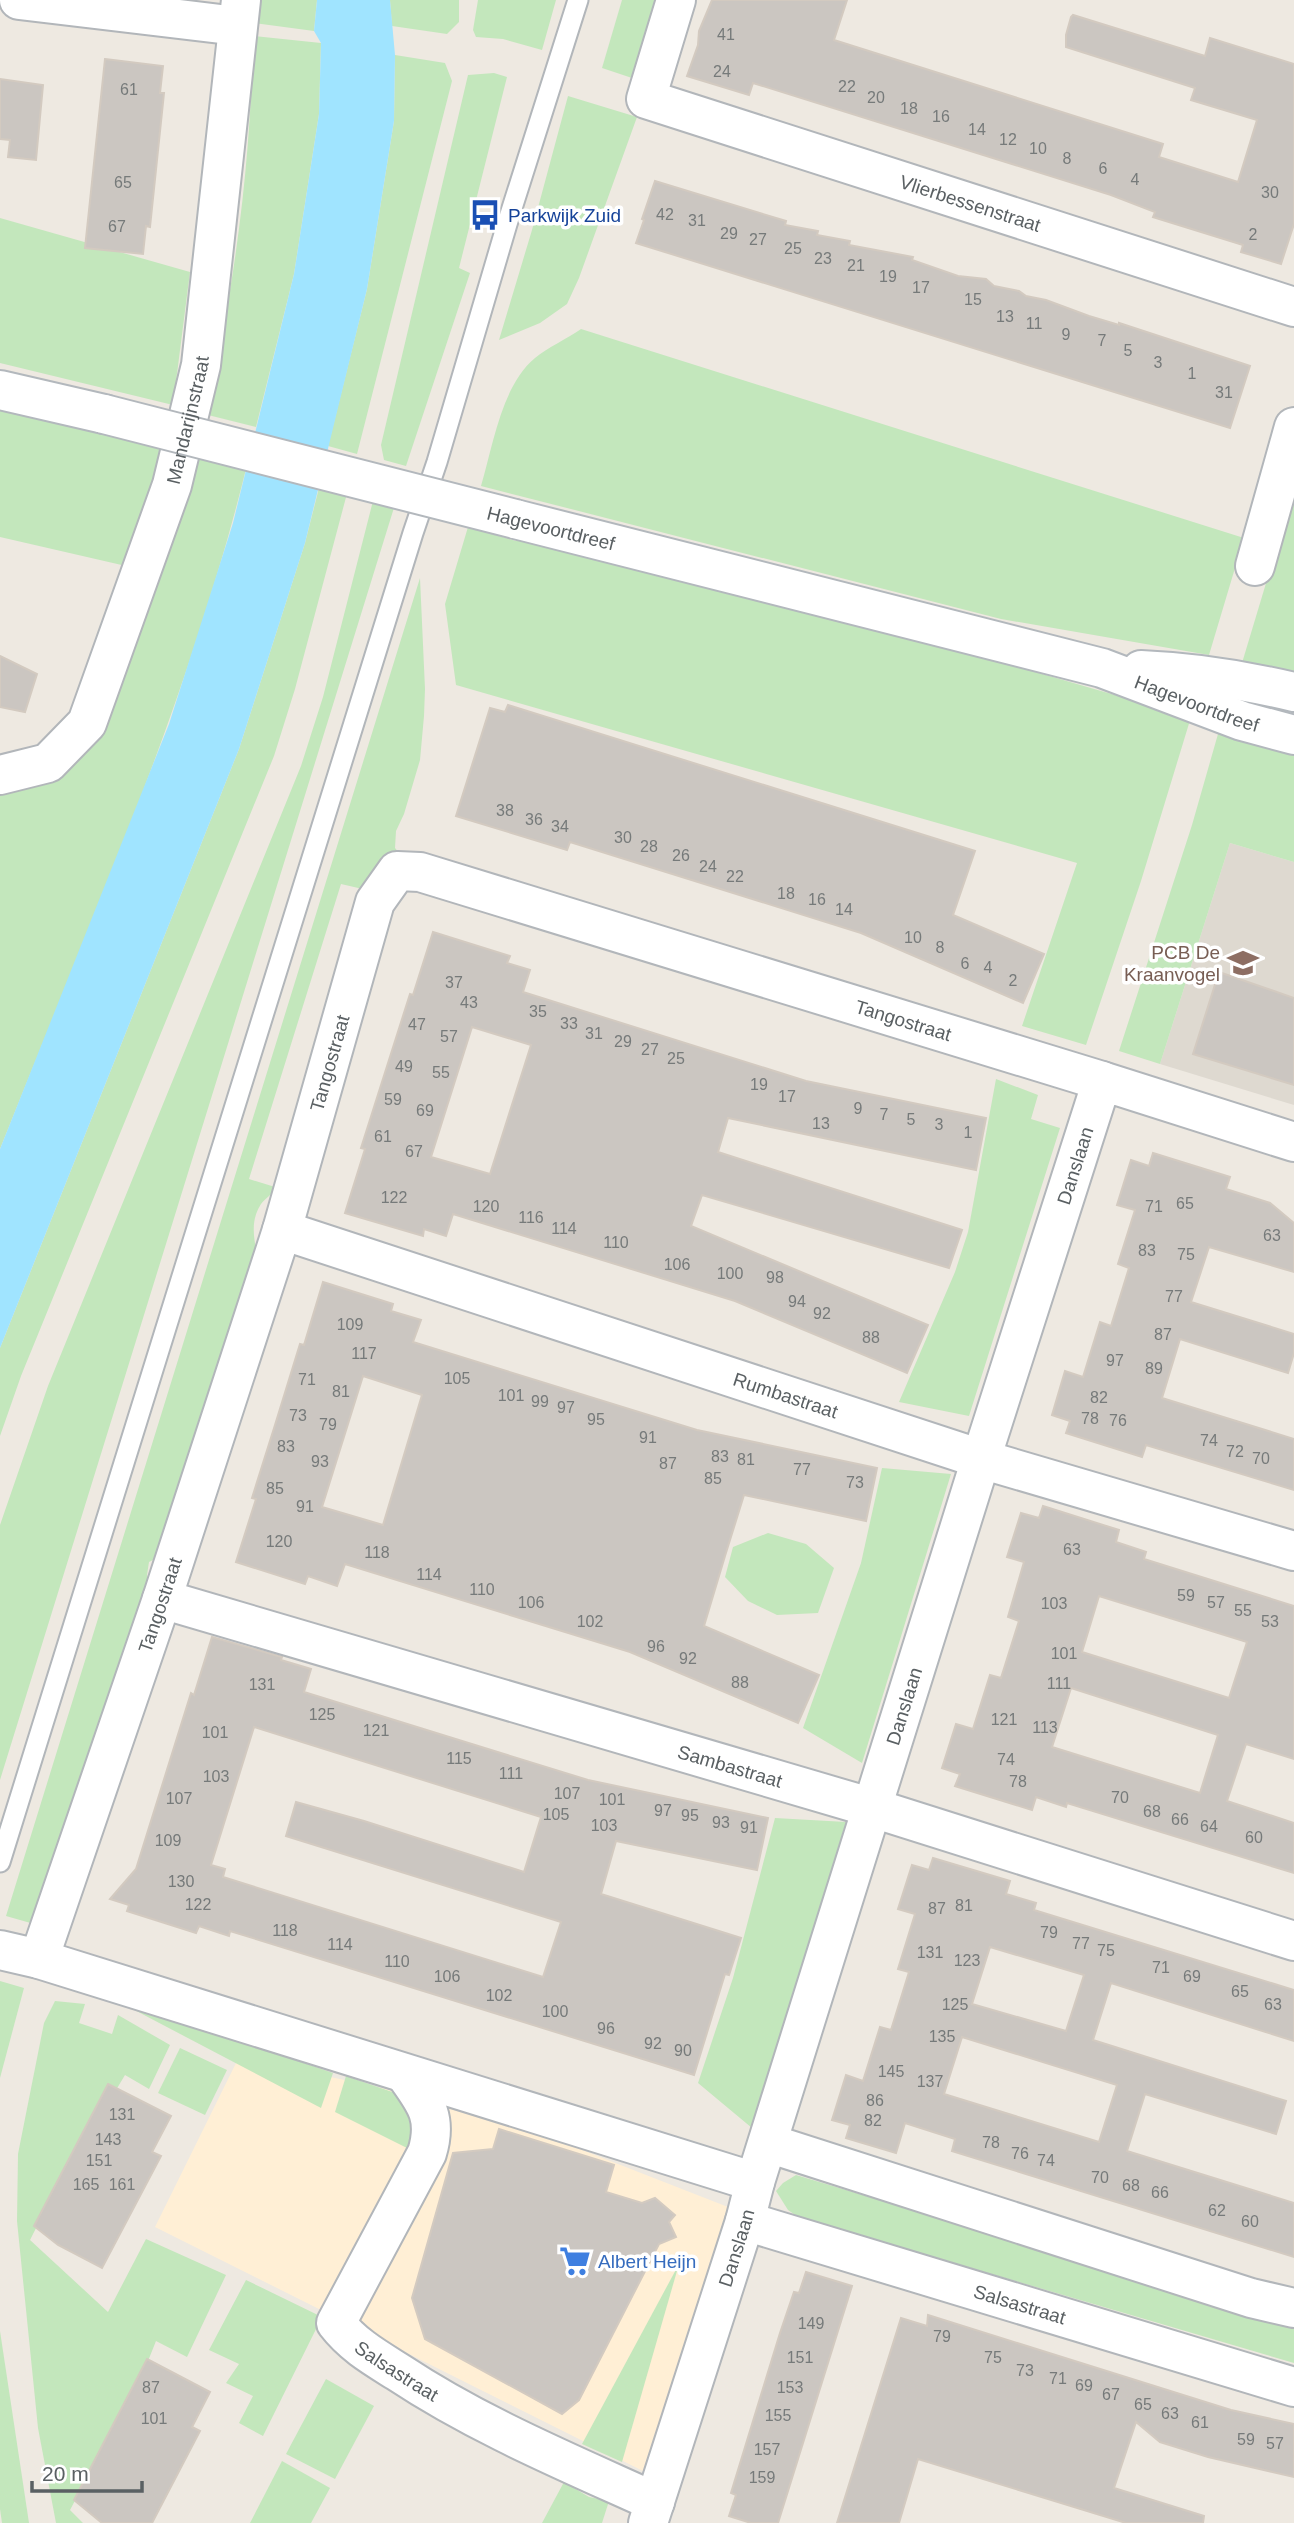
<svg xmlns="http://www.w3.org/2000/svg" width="1294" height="2523" viewBox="0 0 1294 2523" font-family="Arial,sans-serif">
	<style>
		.commercial { fill: #ffefd5 }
		.education { fill: #ded9d0 }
		.green { fill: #c3e7bc }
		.water { fill: #a0e4ff }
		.building { fill: #cbc6c1; stroke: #d3cac0; stroke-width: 2; fill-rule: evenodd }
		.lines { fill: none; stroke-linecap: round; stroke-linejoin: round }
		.service-casing { stroke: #b2b6ba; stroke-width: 23 }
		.minor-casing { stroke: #b2b6ba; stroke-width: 42 }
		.secondary-casing { stroke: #b3b8bd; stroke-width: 42 }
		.service { stroke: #fff; stroke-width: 19 }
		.minor { stroke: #fff; stroke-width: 38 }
		.secondary { stroke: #fff; stroke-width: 38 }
		.secondary-bridge-casing { stroke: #b3b8bd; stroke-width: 42; stroke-linecap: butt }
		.secondary-bridge { stroke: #fff; stroke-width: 38 }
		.labels { text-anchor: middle; stroke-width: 7; stroke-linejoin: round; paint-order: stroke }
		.number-label { font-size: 16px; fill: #767a7a }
		.street-label { font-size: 19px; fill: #5a6063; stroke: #fff }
		.transit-label { font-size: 19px; fill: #164399; stroke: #fff; text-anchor: start }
		.education-label { font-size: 19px; fill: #785e54; stroke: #fff; text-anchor: end }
		.shop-label { font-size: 19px; fill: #366cbe; stroke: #fff; text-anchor: start }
	</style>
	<rect width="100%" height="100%" fill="#eee9e1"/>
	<path class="commercial" d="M239,2057L477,2109L728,2207L649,2474L155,2227Z"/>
	<path class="education" d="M1230,843L1294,862V1105L1160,1064Z"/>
	<g class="green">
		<path d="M257,0H317L314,31L254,23Z"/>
		<path d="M390,0H459V22L447,34L392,26Z"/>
		<path d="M478,0H556L542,50L503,39L476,37L473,30Z"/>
		<path d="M622,0H661L632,78L602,68Z"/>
		<path d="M253,36L321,43L319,114L294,274L256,427L204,414C235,293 251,160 253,36Z"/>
		<path d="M395,55L445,63L452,81L357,454L328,446L367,289L394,121Z"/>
		<path d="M494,73L507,77L459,268L470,273L406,466L384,460L381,445L468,75Z"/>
		<path d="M568,96L637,117L579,278L567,304L540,323L499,340L532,230Z"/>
		<path d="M0,218L190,272L173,405L0,363Z"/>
		<path d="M581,329L1244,538L1209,655L1001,619L481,486C493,445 502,385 535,358C547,348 568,338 581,329Z"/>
		<path d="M0,406L167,441L126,566L0,537Z"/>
		<path d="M195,449L248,461C190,699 90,923 0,1149V794L1,792L47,782Z"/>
		<path d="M321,480L349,486L295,689L274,756L21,1376L0,1436V1348L239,749L305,543Z"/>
		<path d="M1294,490V675L1242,663Z"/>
		<path d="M375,493L397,498L0,1780V1525L48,1386L301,766L323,697Z"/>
		<path d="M468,527L516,541L518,532L1032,671L1191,717L1141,881L1086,1045L1022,1026L1077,863L456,685L445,604Z"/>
		<path d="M420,578L425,689L424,716L420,760L404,814L396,831L395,848L401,855L382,859L367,890L341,884L249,1179L275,1187C272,1196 266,1197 261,1204C250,1221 254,1237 257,1255L159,1557L149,1562L147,1575L151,1593L48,1928L6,1916Z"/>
		<path d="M1220,727L1294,746V862L1230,843L1160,1064L1119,1051L1192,825Z"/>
		<path d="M996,1079L1038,1095L1031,1119L1060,1128L969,1416L899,1402L955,1272L968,1232Z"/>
		<path d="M882,1468L951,1474L862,1763L803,1728L861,1563Z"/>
		<path d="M768,1533L806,1544L834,1568L818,1613L777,1615L748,1601L725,1577L733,1547Z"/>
		<path d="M775,1818L846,1822L752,2128L698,2083L733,1978Z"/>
		<path d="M0,1981L24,1988L0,2078Z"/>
		<path d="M106,1995L333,2073L321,2108Z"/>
		<path d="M55,2001L85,2004L79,2023L112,2034L118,2015L170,2045L149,2089L125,2075L113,2095L105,2091L30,2240L108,2312L146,2239L226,2275L187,2357L156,2341L144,2371L70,2510L83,2523H56L38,2428L17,2221L18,2154L44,2023Z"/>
		<path d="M180,2048L227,2070L205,2115L158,2093Z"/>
		<path d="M346,2076L401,2095L420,2111L413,2151L335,2112Z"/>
		<path d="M796,2175L1294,2324V2363L798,2217L788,2210L776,2191L783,2183Z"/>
		<path d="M679,2264L622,2462L582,2444Z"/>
		<path d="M246,2280L322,2317L263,2436L239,2423L253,2396L226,2383L239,2364L209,2350Z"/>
		<path d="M0,2331L29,2523H2L0,2509Z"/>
		<path d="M326,2379L374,2406L335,2479L286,2454Z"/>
		<path d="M282,2461L330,2488L311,2523H250Z"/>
		<path d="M564,2482L589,2497L609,2501L602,2523H542Z"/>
	</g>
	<path class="water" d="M317,0H390L395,55L394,121L367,289L305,543L239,749L0,1348V1149L169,724L233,523L294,274L319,114L321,43L314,31Z"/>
	<g class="building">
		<path d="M712,0H847L834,40L1163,144L1159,157L1238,182L1257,120L1191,100L1195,88L1066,47V35L1071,17L1073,15L1205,56L1210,38L1294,64V224L1281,264L1241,252L1243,245L1153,217L1155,212L1111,195L753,83L749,95L687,76L698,45L699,31Z"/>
		<path d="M105,59L163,66L160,93H164L150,227L146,226L143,254L85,248Z"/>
		<path d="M0,79L43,85L36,160L8,157L10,140L0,139Z"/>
		<path d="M655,181L786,221L785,225L818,231L817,235L850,241L849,245L913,257L912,260L958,276L986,279L994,286L1019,291L1026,296L1046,300L1089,316L1119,325V323L1250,366L1230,428L636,243L644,220L642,219Z"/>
		<path d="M0,656L37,674L25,712L0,707Z"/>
		<path d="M508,705L975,851L953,915L1044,954L1023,1003L861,933L570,842L567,850L456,816L490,708L505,712Z"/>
		<path d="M433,932L510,956L507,963L530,970L523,992L806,1081L986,1118L976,1170L728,1118L718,1152L962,1230L949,1268L702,1195L691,1226L928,1325L907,1373L735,1301L453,1214L446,1236L424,1229L423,1236L345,1213L365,1149L361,1148L410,994L413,995ZM472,1027L531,1045L490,1174L431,1157Z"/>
		<path d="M1219,972L1294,998V1085L1193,1054Z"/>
		<path d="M1153,1153L1230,1177L1226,1189L1270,1203L1294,1223V1272L1209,1247L1191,1302L1294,1334V1353L1288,1373L1180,1339L1162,1398L1294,1439V1490L1146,1445L1142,1457L1066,1433L1070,1421L1052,1415L1065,1371L1083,1377L1100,1322L1111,1326L1129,1268L1118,1264L1135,1210L1117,1205L1131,1160L1149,1166Z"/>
		<path d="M323,1282L393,1304L391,1311L421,1320L413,1342L697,1430L877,1468L866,1521L744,1495L725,1556L704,1626L819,1675L798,1723L630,1652L345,1564L337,1586L308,1576L305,1584L236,1562L256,1499L252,1498L275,1425L300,1344L304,1345ZM363,1376L422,1395L383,1525L322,1507Z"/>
		<path d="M1043,1506L1119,1530L1116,1542L1146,1552L1144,1559L1294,1606V1759L1246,1744L1227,1801L1294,1823V1873L1067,1803L1066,1807L1036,1797L1032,1810L955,1786L960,1774L942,1768L956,1724L973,1729L990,1675L1001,1678L1019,1621L1008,1617L1024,1562L1007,1557L1021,1513L1039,1518ZM1099,1596L1247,1642L1229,1698L1082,1652ZM1071,1688L1218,1735L1200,1793L1052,1747Z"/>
		<path d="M212,1637L282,1657L281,1660L311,1669L304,1692L588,1780L768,1818L757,1870L616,1841L601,1894L741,1938L729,1975L725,1974L694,2075L230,1931L229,1936L199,1926L196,1933L127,1911L129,1905L110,1899L136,1869L191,1693L194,1695ZM254,1727L541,1817L524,1872L364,1821L296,1802L286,1836L561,1922L543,1977L223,1877L225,1869L211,1865Z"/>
		<path d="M933,1858L1010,1881L1006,1894L1036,1903L1034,1910L1294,1990V2041L1111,1983L1093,2040L1286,2101L1276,2134L1145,2094L1127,2151L1294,2203V2257L952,2151L955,2139L905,2123L896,2153L846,2138L850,2125L832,2120L846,2075L863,2081L880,2027L891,2030L909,1972L898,1969L915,1914L898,1909L912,1865L929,1870ZM990,1947L1084,1975L1066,2031L972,2004ZM962,2037L1117,2085L1099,2142L944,2094Z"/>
		<path d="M108,2084L171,2116L152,2152L161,2156L102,2268L58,2245L34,2226Z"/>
		<path d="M499,2129L614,2165L606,2192L642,2203L655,2198L675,2215L669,2222L676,2237L659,2244L579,2400L562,2414L425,2339L412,2298L453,2153L493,2149Z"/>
		<path d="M806,2272L852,2286L778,2523H751L729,2516L736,2495L731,2493L780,2333L794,2292L799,2293Z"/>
		<path d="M928,2315L1231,2410L1294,2424V2477L1208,2457L1160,2442L1136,2422L1114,2488L1204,2516L1203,2523H1126L918,2459L899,2523H837L901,2318L927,2326Z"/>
		<path d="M147,2359L210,2392L192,2427L200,2431L152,2523H102L74,2500Z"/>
	</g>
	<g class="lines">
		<defs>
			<path id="service" d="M0,1862L413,533L437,462L507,224L578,0"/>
			<g id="minor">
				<path d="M19,0L229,25"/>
				<path id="s1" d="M676,0L646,99L1294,307"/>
				<path d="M1255,566L1294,427"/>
				<path id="s2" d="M0,775L48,763L87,723L172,485L201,365L241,0"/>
				<path id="s3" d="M282,1230L981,1459L1294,1551"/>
				<path id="s4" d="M162,1599L873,1808L1294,1941"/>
				<path d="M0,1950L39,1959L755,2182"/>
				<path id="s5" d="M39,1959L162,1599L282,1230L375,902L397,871L420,872L1102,1081"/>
				<path id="s6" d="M405,2074C425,2102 438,2117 427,2153L336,2323C353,2345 374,2357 398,2372C478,2425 567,2462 655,2502"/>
				<path d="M768,2143L1251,2298L1294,2308"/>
				<path id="s7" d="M745,2221L1294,2387"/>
				<path id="s8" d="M648,2523L745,2221L755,2182L981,1459L1102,1081L1294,1142"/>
			</g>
			<g id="secondary">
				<path d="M0,390L104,414"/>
				<path id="s9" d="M515,519L1102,668L1242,721L1294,735"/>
				<path d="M1141,670C1193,672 1243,680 1294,692"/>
			</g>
		</defs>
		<use href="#service" class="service-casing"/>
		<use href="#minor" class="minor-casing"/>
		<use href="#secondary" class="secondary-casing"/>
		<use href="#service" class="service"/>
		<use href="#minor" class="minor"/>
		<use href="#secondary" class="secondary"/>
		<defs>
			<path id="secondary-bridge" d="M104,414L515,519"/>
		</defs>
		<use href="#secondary-bridge" class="secondary-bridge-casing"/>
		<use href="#secondary-bridge" class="secondary-bridge"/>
	</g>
	<defs>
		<symbol id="bus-bare" viewBox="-9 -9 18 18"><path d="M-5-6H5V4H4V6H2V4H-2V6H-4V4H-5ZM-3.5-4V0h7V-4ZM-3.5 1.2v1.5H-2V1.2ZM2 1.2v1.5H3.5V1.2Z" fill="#1a4fb4" stroke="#fff" stroke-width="2.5" paint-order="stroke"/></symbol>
		<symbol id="school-bare" viewBox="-9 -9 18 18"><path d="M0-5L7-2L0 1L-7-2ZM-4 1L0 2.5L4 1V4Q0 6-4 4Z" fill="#8d6e63" stroke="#fff" stroke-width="2.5" paint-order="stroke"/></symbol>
		<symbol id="supermarket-bare" viewBox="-9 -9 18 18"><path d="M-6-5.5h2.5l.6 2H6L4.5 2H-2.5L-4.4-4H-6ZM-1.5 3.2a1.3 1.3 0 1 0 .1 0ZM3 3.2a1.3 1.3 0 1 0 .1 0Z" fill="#3f7fe0" stroke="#fff" stroke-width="2.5" paint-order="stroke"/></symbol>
	</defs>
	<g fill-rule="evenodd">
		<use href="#bus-bare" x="463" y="193" width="44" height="44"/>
		<use href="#school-bare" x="1221" y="941" width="44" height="44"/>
		<use href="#supermarket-bare" x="553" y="2239" width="44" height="44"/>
	</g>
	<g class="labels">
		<g class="number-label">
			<text x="726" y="40">41</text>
			<text x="722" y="77">24</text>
			<text x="847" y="92">22</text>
			<text x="129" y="95">61</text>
			<text x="876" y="103">20</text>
			<text x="909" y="114">18</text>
			<text x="941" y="122">16</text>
			<text x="977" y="135">14</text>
			<text x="1008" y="145">12</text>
			<text x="1038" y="154">10</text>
			<text x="1067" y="164">8</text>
			<text x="1103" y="174">6</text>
			<text x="1135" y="185">4</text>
			<text x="123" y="188">65</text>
			<text x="1270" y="198">30</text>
			<text x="665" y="220">42</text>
			<text x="697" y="226">31</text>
			<text x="117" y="232">67</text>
			<text x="729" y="239">29</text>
			<text x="1253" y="240">2</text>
			<text x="758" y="245">27</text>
			<text x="793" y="254">25</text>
			<text x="823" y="264">23</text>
			<text x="856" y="271">21</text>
			<text x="888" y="282">19</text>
			<text x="921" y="293">17</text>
			<text x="973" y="305">15</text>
			<text x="1005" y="322">13</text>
			<text x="1034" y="329">11</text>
			<text x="1066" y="340">9</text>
			<text x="1102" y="346">7</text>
			<text x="1128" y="356">5</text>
			<text x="1158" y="368">3</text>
			<text x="1192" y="379">1</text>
			<text x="1224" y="398">31</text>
			<text x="505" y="816">38</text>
			<text x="534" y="825">36</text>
			<text x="560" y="832">34</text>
			<text x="623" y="843">30</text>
			<text x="649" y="852">28</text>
			<text x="681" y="861">26</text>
			<text x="708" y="872">24</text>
			<text x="735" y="882">22</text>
			<text x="786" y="899">18</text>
			<text x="817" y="905">16</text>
			<text x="844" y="915">14</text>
			<text x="913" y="943">10</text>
			<text x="940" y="953">8</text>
			<text x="965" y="969">6</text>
			<text x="988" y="973">4</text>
			<text x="1013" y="986">2</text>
			<text x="454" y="988">37</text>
			<text x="469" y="1008">43</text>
			<text x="538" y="1017">35</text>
			<text x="569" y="1029">33</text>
			<text x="417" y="1030">47</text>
			<text x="594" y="1039">31</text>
			<text x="449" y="1042">57</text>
			<text x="623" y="1047">29</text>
			<text x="650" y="1055">27</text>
			<text x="676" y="1064">25</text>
			<text x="404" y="1072">49</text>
			<text x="441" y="1078">55</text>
			<text x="759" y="1090">19</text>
			<text x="787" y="1102">17</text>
			<text x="393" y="1105">59</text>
			<text x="858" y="1114">9</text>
			<text x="425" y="1116">69</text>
			<text x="884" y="1120">7</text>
			<text x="911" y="1125">5</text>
			<text x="821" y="1129">13</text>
			<text x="939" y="1130">3</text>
			<text x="968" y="1138">1</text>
			<text x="383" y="1142">61</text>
			<text x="414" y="1157">67</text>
			<text x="394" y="1203">122</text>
			<text x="1185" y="1209">65</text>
			<text x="486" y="1212">120</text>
			<text x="1154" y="1212">71</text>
			<text x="531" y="1223">116</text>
			<text x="564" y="1234">114</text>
			<text x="1272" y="1241">63</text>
			<text x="616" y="1248">110</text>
			<text x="1147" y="1256">83</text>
			<text x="1186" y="1260">75</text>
			<text x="677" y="1270">106</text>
			<text x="730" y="1279">100</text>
			<text x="775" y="1283">98</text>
			<text x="1174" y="1302">77</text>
			<text x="797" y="1307">94</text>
			<text x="822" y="1319">92</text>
			<text x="350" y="1330">109</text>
			<text x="1163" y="1340">87</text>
			<text x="871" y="1343">88</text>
			<text x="364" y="1359">117</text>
			<text x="1115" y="1366">97</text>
			<text x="1154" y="1374">89</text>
			<text x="457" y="1384">105</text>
			<text x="307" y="1385">71</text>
			<text x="341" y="1397">81</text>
			<text x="511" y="1401">101</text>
			<text x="1099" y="1403">82</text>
			<text x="540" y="1407">99</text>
			<text x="566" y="1413">97</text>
			<text x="298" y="1421">73</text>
			<text x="1090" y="1424">78</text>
			<text x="596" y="1425">95</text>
			<text x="1118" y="1426">76</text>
			<text x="328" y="1430">79</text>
			<text x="648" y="1443">91</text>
			<text x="1209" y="1446">74</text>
			<text x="286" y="1452">83</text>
			<text x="1235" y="1457">72</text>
			<text x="720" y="1462">83</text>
			<text x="1261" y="1464">70</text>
			<text x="746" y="1465">81</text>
			<text x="320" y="1467">93</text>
			<text x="668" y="1469">87</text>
			<text x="802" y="1475">77</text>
			<text x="713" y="1484">85</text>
			<text x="855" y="1488">73</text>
			<text x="275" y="1494">85</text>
			<text x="305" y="1512">91</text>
			<text x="279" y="1547">120</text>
			<text x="1072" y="1555">63</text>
			<text x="377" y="1558">118</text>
			<text x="429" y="1580">114</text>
			<text x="482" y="1595">110</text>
			<text x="1186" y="1601">59</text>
			<text x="531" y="1608">106</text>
			<text x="1216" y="1608">57</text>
			<text x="1054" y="1609">103</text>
			<text x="1243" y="1616">55</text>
			<text x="590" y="1627">102</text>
			<text x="1270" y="1627">53</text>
			<text x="656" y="1652">96</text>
			<text x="1064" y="1659">101</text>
			<text x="688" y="1664">92</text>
			<text x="740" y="1688">88</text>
			<text x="1059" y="1689">111</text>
			<text x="262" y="1690">131</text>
			<text x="322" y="1720">125</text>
			<text x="1004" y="1725">121</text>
			<text x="1045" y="1733">113</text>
			<text x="376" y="1736">121</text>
			<text x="215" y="1738">101</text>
			<text x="459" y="1764">115</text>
			<text x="1006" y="1765">74</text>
			<text x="511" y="1779">111</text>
			<text x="216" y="1782">103</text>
			<text x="1018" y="1787">78</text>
			<text x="567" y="1799">107</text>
			<text x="1120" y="1803">70</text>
			<text x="179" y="1804">107</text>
			<text x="612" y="1805">101</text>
			<text x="663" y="1816">97</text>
			<text x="1152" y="1817">68</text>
			<text x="556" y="1820">105</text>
			<text x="690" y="1821">95</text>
			<text x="1180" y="1825">66</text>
			<text x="721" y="1828">93</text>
			<text x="604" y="1831">103</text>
			<text x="1209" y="1832">64</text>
			<text x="749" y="1833">91</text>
			<text x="1254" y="1843">60</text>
			<text x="168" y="1846">109</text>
			<text x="181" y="1887">130</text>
			<text x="198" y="1910">122</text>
			<text x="964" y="1911">81</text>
			<text x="937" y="1914">87</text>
			<text x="285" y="1936">118</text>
			<text x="1049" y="1938">79</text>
			<text x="1081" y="1949">77</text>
			<text x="340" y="1950">114</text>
			<text x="1106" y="1956">75</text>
			<text x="930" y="1958">131</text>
			<text x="967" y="1966">123</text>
			<text x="397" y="1967">110</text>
			<text x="1161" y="1973">71</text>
			<text x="447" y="1982">106</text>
			<text x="1192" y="1982">69</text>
			<text x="1240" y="1997">65</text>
			<text x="499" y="2001">102</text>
			<text x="955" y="2010">125</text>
			<text x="1273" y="2010">63</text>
			<text x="555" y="2017">100</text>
			<text x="606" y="2034">96</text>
			<text x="942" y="2042">135</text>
			<text x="653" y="2049">92</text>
			<text x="683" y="2056">90</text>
			<text x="891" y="2077">145</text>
			<text x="930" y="2087">137</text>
			<text x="875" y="2106">86</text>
			<text x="122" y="2120">131</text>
			<text x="873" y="2126">82</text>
			<text x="108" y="2145">143</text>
			<text x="991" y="2148">78</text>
			<text x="1020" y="2159">76</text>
			<text x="99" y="2166">151</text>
			<text x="1046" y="2166">74</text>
			<text x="1100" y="2183">70</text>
			<text x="86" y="2190">165</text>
			<text x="122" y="2190">161</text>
			<text x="1131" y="2191">68</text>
			<text x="1160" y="2198">66</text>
			<text x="1217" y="2216">62</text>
			<text x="1250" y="2227">60</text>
			<text x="811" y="2329">149</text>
			<text x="942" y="2342">79</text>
			<text x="800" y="2363">151</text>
			<text x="993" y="2363">75</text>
			<text x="1025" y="2376">73</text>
			<text x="1058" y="2384">71</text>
			<text x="1084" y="2391">69</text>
			<text x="151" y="2393">87</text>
			<text x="790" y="2393">153</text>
			<text x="1111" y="2400">67</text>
			<text x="1143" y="2410">65</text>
			<text x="1170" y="2419">63</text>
			<text x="778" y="2421">155</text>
			<text x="154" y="2424">101</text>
			<text x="1200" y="2428">61</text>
			<text x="1246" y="2445">59</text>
			<text x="1275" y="2449">57</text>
			<text x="767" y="2455">157</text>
			<text x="762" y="2483">159</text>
		</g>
		<g class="street-label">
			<text dy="7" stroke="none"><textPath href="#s1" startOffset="444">Vlierbessenstraat</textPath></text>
			<text dy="7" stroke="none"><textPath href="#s2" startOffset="425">Mandarijnstraat</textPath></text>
			<text transform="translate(551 528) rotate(14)" y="7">Hagevoortdreef</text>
			<text dy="7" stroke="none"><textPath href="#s9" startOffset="707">Hagevoortdreef</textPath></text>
			<text dy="7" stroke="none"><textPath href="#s5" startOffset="1676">Tangostraat</textPath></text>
			<text dy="7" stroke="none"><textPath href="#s5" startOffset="942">Tangostraat</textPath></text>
			<text dy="7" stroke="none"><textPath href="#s8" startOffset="1423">Danslaan</textPath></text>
			<text dy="7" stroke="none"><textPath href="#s3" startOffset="530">Rumbastraat</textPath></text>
			<text dy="7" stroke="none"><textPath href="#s5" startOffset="374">Tangostraat</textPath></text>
			<text dy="7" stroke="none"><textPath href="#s8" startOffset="856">Danslaan</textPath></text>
			<text dy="7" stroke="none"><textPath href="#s4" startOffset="592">Sambastraat</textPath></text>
			<text dy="7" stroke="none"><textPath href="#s8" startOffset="289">Danslaan</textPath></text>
			<text dy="7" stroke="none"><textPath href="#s7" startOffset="287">Salsastraat</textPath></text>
			<text dy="7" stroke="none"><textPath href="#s6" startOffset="357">Salsastraat</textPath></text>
		</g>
		<g class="transit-label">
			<text x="508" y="222">Parkwijk Zuid</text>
		</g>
		<g class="education-label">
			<text x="1220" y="959">PCB De<tspan x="1220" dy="22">Kraanvogel</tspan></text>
		</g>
		<g class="shop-label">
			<text x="598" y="2268">Albert Heijn</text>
		</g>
	</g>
	<path d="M32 2481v10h110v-10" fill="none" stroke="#5a6063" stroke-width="3.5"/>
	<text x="42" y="2481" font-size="21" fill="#5a6063" stroke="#ffffff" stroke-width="5" paint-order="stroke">20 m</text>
</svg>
